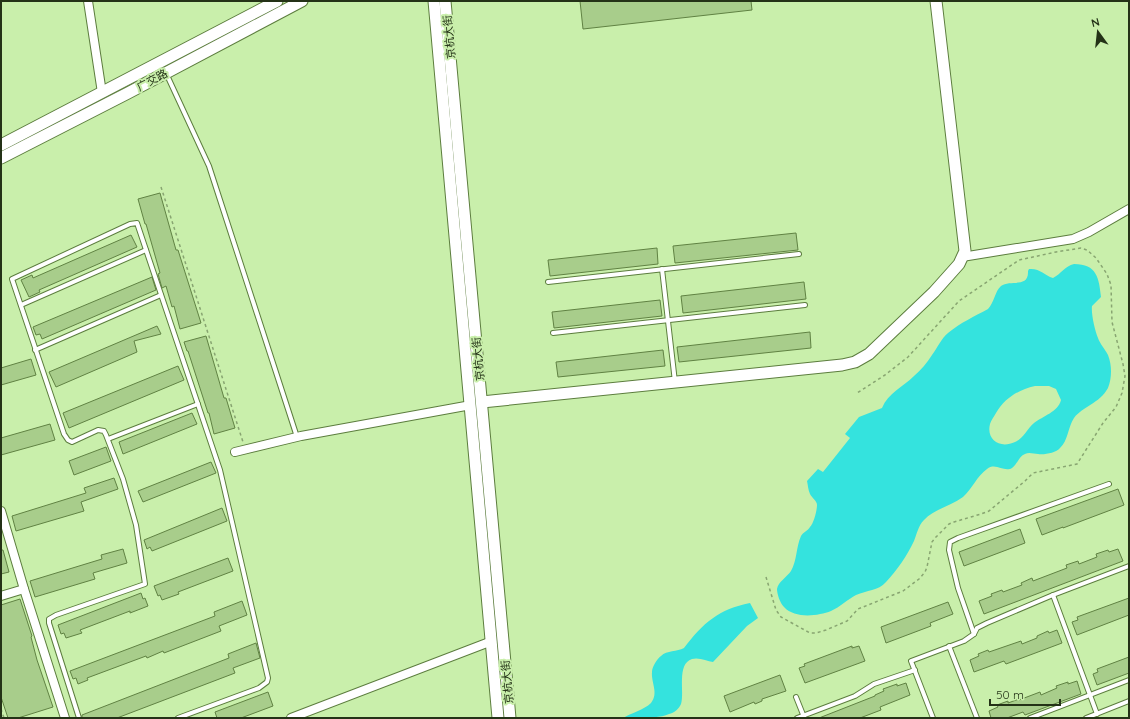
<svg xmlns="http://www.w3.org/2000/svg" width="1130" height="719" viewBox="0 0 1130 719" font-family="Quicksand,'Noto Sans SC',sans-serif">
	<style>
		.water { fill: #34e3de; fill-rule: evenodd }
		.building { fill: #a8cd8b; stroke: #608243 }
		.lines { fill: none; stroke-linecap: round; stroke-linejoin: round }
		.lane-casing { stroke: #5c7d3e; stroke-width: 6 }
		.street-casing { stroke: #5c7d3e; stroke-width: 10 }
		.secondary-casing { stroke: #5c7d3e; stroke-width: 13 }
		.path { stroke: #88a571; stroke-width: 1.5; stroke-dasharray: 3 3; stroke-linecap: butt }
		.lane { stroke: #fff; stroke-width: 4 }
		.street { stroke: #fff; stroke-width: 8 }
		.secondary { stroke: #fff; stroke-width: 11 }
		.labels { text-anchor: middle; stroke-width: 4; stroke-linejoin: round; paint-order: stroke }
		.street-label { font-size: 11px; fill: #243217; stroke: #c9efab }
	</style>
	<rect width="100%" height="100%" fill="#c9efab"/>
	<g class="water">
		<path d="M1074,264C1097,264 1099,278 1101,297L1092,306C1091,314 1095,331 1098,338C1100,344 1105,349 1108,355C1112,365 1112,378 1108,388C1099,404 1083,406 1074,418C1068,427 1068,441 1060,448C1056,453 1044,455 1038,454C1034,454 1029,452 1025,454C1019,456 1017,465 1012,468C1004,473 996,462 987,469C977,476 972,489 963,497C951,506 934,509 924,520C918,526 917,534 914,541C907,556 897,570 886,582C878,591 867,590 856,595C848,599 840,607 831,611C818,616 795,619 784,607C780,603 777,594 777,589C778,582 787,577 791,571C797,561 796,547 801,536C803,532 808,531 810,527C814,523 817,510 817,505C817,501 812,498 810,494C808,490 808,485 807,481L818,469L823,472L850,438L845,434L859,417L882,408C888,393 903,387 914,376C921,370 927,363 932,355C938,347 941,339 948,333C960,323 975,316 988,309C994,303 995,291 1001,286C1010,279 1029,289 1028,271L1029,269C1040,268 1044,275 1053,278C1061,274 1065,266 1074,264ZM1035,386H1049L1056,389L1061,400C1058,412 1043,416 1034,423C1027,429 1023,439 1015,442C1000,449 986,440 990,424C991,420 994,417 996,413C1005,398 1018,390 1035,386Z"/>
		<path d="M750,603L758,618L747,626L713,662C707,661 699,657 692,659C676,664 685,693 681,704C679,709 674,713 669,714C658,719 635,718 623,718C631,713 644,710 651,703C659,693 651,683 652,672C652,667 657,659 661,656C667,650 677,652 684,648C703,623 719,609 750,603Z"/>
	</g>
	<g class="building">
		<path d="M580,1H751L752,10L583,29Z"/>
		<path d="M160,193L176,250H178L201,323L180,329L174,306L172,307L166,286L162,288L158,274L160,273L146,224H145L138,199Z"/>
		<path d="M796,233L798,250L675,263L673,246Z"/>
		<path d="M131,235L137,247L39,290L40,292L29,297L21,280L32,275L33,278Z"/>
		<path d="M657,248L658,264L550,276L548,260Z"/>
		<path d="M152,277L156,290L42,339L40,334L36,335L33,327Z"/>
		<path d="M804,282L806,299L683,313L681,296Z"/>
		<path d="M660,300L662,316L554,328L552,312Z"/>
		<path d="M157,326L161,334L134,341L137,352L56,387L49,372Z"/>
		<path d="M810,332L811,348L679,362L677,347Z"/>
		<path d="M206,336L224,398H226L235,428L214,434L209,413H208L188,351H187L184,342Z"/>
		<path d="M663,350L665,366L558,377L556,362Z"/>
		<path d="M31,359L36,375L1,385V368Z"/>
		<path d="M178,366L184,380L69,428L63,413Z"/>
		<path d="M192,413L197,424L123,454L119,442Z"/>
		<path d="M50,424L55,440L1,455V438Z"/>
		<path d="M106,447L111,461L74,475L69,461Z"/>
		<path d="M211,462L216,473L143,502L138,491Z"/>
		<path d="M114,478L118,489L81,502L84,511L16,531L12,516L86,493L84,488Z"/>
		<path d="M1118,489L1124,505L1063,528V527L1042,535L1036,519Z"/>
		<path d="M222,508L227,521L152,551L150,547L147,549L144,540Z"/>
		<path d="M1020,529L1025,543L964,566L959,552Z"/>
		<path d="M123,549L127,563L93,573L95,579L35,597L30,581L102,559L101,555Z"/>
		<path d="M1118,549L1123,561L984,614L979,601L992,596L991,594L1002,590L1003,592L1022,585L1021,583L1032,578L1033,581L1067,568L1066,565L1078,561L1079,564L1097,557L1096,554L1108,550L1109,552Z"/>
		<path d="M1,550H3L9,572L1,574Z"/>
		<path d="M228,558L233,571L178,592L179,594L162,600L160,595L158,596L154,586Z"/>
		<path d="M141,593L143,599L145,598L148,606L130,613V611L80,630L82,633L66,638L64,633L61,634L58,625Z"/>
		<path d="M1129,598V615L1077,635L1072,622L1078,620L1077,617Z"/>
		<path d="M20,599L32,636L31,637L37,660L53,707L18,718H8L1,697V605Z"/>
		<path d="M242,601L247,615L219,626L221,631L164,653L163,651L147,658L146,656L87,678L88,680L78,684L76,678L73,679L70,671L215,616L214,612Z"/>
		<path d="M948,602L953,614L930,623L931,626L886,643L881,627Z"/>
		<path d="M1057,630L1062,643L1006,664L1004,661L974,672L970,660L979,656L978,654L988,650L989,652L1021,641L1022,644L1037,638V636L1048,631L1049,633Z"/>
		<path d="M256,643L260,658L233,668L235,673L117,718H82V715L229,658L228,654Z"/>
		<path d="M852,646V648L859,646L865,661L805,683L799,668L805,666L804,664Z"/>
		<path d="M1129,657V673L1097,685L1093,674L1098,672L1097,669Z"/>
		<path d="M780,675L786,691L762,699V701L755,704L754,702L730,712L724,696Z"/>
		<path d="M1077,681L1081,694L1025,715L1023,712L1007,718H991L989,711L998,707L997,705L1008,701V703L1019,699V700L1040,692L1041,695L1057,688L1056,686L1068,682V684Z"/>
		<path d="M906,683L910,695L880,707L881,710L860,718H819L875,696V695L884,691L883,689L897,684V686Z"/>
		<path d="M268,692L273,706L241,718H217L215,712Z"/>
	</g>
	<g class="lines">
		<defs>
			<g id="lane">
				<path d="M166,73L209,166L297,437"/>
				<path d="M662,269L675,382"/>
				<path d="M548,282L799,254"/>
				<path d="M21,305L146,250"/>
				<path d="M553,333L805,305"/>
				<path d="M35,350L161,295"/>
				<path d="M108,439L198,404"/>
				<path d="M1053,595L1097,714"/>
				<path d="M974,634L958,588L949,550L950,542L958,538L1109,484"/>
				<path d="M949,646L977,718"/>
				<path d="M796,697L804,717"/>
				<path d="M79,718L49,623V619L56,615L145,584L136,525L123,479L106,435L104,431L98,430L72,442L68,440L64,434L12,279L130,224L137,223L220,470L268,678L267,682L259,688L178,718"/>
				<path d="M797,718L855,696L874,684L915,670"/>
				<path d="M933,718L911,661L964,641L974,634L977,628L987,623L1053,595L1129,566"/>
				<path d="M1030,718L1129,680"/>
				<path d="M1086,718L1129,701"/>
			</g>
			<g id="street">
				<path d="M88,1L102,93"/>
				<path d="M962,257L1073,239L1089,232L1129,209"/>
				<path d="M235,452L301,436L471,405"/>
				<path d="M1,511L24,589L65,718"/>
				<path d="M1,596L24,589"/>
				<path d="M291,718L492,641"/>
			</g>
			<g id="secondary">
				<path d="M434,1L498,718"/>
				<path d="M445,1L510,718"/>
				<path d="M1,145L277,1"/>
				<path d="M1,158L128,93L302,1"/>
				<path d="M482,402L842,365L855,362L869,354L934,292L959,264L965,251L936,1"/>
			</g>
		</defs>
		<use href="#lane" class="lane-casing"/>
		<use href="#street" class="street-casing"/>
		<use href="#secondary" class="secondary-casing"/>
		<g class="path">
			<path d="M161,187L243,442"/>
			<path d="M766,577L776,610L781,617L810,633H816L826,630L847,621L858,609L903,591L919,579L925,572L927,567L932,542L935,538L949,524L954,522L981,514L989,511L1025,481L1033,473L1077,464L1103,423L1116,407L1122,393L1125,376L1123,364L1112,322L1111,285L1107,274L1096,258L1087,250L1081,248L1056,252L1019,260L959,301L908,357L885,375L857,393"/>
			<path d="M1,709L4,718"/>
		</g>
		<use href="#lane" class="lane"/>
		<use href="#street" class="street"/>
		<use href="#secondary" class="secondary"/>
	</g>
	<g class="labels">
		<g class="street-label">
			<text transform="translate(449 37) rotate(-95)" y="4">京杭大街</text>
			<text transform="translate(152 80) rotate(-28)" y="4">广交路</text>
			<text transform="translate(478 359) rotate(-95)" y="4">京杭大街</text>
			<text transform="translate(507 682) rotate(-95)" y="4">京杭大街</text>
		</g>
	</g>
	<rect width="1130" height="719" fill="none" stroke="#243217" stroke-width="4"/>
	<g transform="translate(1098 32) rotate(345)" stroke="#c9efab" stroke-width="3" paint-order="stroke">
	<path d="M0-3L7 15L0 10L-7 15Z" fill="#243217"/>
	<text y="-6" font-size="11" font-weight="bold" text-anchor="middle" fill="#243217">N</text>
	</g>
	<path d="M990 699v6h70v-6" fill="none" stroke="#243217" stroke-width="2"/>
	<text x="996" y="699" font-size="12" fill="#243217" stroke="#c9efab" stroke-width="3" paint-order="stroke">50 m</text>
</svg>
